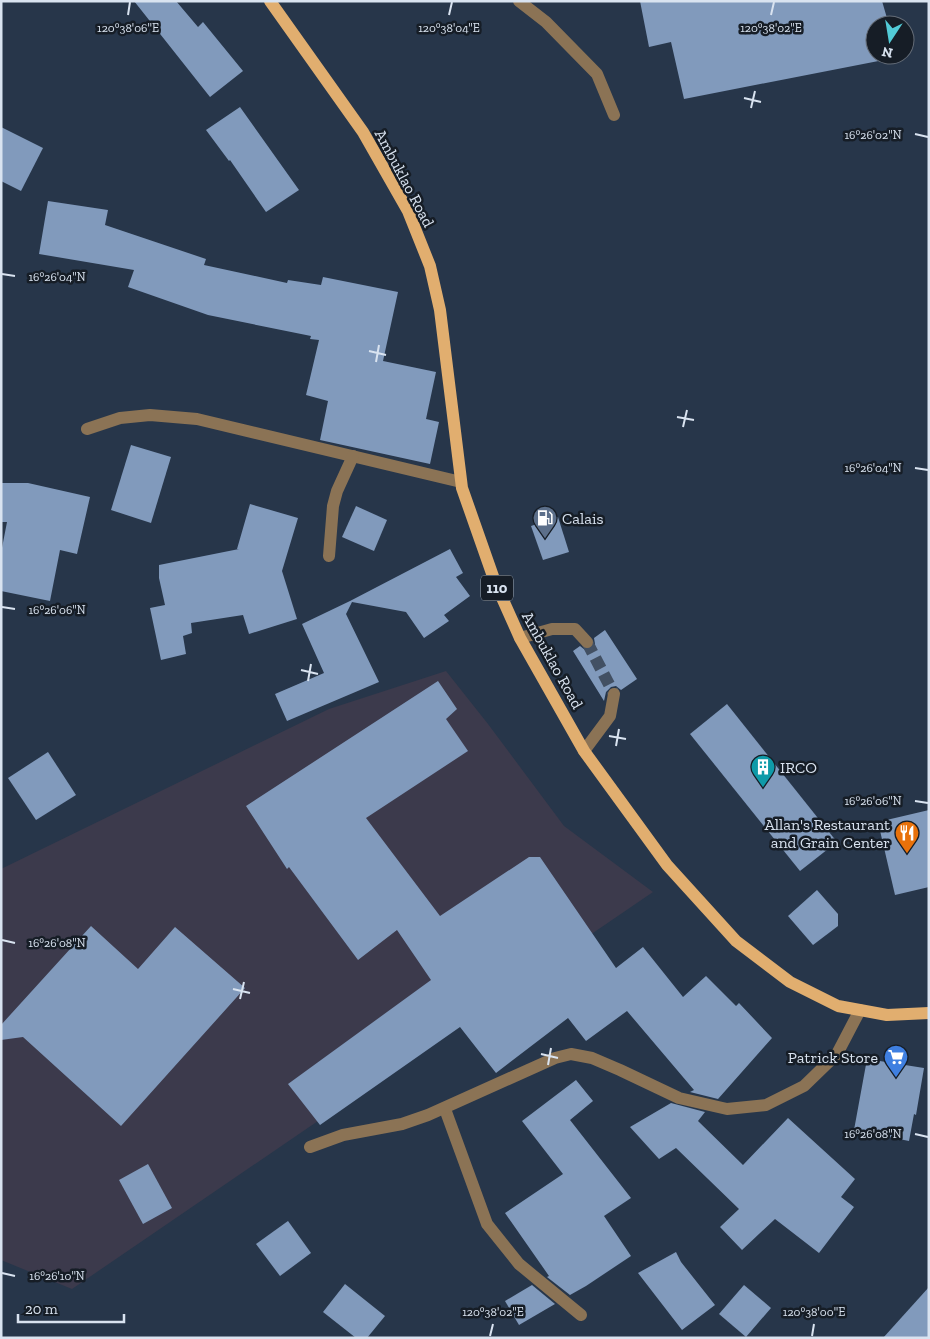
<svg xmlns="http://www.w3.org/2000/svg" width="930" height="1339" viewBox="0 0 930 1339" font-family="'Zilla Slab',serif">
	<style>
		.industrial { fill: #3c3a4c }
		.building { fill: #819abc }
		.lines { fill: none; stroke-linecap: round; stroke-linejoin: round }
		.minor-tunnel { stroke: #425063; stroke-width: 12; stroke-dasharray: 12 6; stroke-linecap: butt }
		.minor { stroke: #8b7355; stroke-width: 12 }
		.major { stroke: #e1ae6f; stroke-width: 12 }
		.ticks { fill: none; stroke: #d9e3f0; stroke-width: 2 }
		.labels { text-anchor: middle; stroke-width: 5; stroke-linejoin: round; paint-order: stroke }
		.shield { fill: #161d26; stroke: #9ea8b3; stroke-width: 1 }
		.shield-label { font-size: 15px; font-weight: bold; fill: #d9e3f0 }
		.street-label { font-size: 16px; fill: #d9e3f0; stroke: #161d26 }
		.poi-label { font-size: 16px; fill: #d9e3f0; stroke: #161d26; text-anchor: start }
		.ticks-label { font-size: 12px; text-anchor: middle; fill: #d9e3f0; stroke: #161d26; stroke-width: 5; stroke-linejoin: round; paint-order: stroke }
	</style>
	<rect width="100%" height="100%" fill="#27364a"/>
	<path class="industrial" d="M446,671L488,724L564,826L653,892L72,1289L1,1260V869L329,709Z"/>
	<g class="building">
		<path d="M134,1H176L198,27L203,22L243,71L210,97Z"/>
		<path d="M640,1H882L889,25H875V55H898L899,57L684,99L671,42L649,47Z"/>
		<path d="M240,107L299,190L266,212L230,160L229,161L206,130Z"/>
		<path d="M1,127L43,148L21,191L1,181Z"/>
		<path d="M48,201L108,210L105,225L206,259L204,265L287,283L288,280L321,285L323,277L398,292L383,361L436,372L426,419L439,422L430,464L320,440L328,401L306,395L319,340L310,339L311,336L208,315L128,287L134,270L39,254Z"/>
		<path d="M131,445L171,457L151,523L111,510Z"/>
		<path d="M1,483H28L90,497L77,554L60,550L50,601L1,591V553L7,522H1Z"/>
		<path d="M250,504L298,518L282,571L297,619L249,634L243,615L191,623L192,633L183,636L186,654L161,660L150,608L165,605L159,578V565L239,549H237Z"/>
		<path d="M356,506L387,520L374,551L342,537Z"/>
		<path d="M558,517L569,552L543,560L531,526Z"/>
		<path d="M450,549L463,573L456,577L470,596L444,615L449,621L424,638L406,612L352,602L346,614L379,682L287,721L275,694L324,673L302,624L350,601Z"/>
		<path d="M605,630L637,679L621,690L616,686L611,687L606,692L604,701L573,651L580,646L585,650L592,648L595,644L594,638Z"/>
		<path d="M438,681L457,709L446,719L468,751L366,818L440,916L529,857H540L616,968L643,947L683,997L706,976L736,1006L739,1003L772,1038L718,1099L690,1092L694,1090L627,1011L586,1041L568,1018L496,1073L460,1027L320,1125L288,1084L431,980L397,930L358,960L289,867L287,869L246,806Z"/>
		<path d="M727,704L837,842L800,871L690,734Z"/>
		<path d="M48,752L76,795L36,820L8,778Z"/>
		<path d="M929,810V887L895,895L878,822Z"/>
		<path d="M817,890L838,914V926L813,945L788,916Z"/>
		<path d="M91,926L138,969L175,927L245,988L121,1126L23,1037L1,1040V1025Z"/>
		<path d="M867,1059L924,1068L916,1115L914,1114L909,1141L854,1130Z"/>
		<path d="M576,1080L593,1101L570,1120L631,1198L604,1216L631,1256L586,1286L570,1295L547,1277L549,1276L505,1213L563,1174L522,1121Z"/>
		<path d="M671,1103L705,1112L698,1121L743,1165L788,1118L855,1179L841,1197L854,1207L819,1253L775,1219L742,1250L720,1227L739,1209L676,1148L659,1159L630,1127Z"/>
		<path d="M148,1164L172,1208L143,1224L119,1180Z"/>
		<path d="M288,1221L311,1253L280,1276L256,1244Z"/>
		<path d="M676,1252L681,1262L715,1305L682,1330L638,1273Z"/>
		<path d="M345,1284L385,1316L367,1338H356L323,1312Z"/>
		<path d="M532,1285L555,1304L519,1325L505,1301Z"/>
		<path d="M744,1285L771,1308L746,1337L719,1314Z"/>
		<path d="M929,1287V1338H883Z"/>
	</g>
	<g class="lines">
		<path class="minor-tunnel" d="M587,642L614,694"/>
		<g class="minor">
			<path d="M519,1L546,22L597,74L614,115"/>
			<path d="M87,429L120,418L150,415L197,419L461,482"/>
			<path d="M329,556L333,506L337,491L353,456"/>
			<path d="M520,638L552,629H575L587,642"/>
			<path d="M584,751L610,716L614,694"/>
			<path d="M445,1109L487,1224L519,1264L581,1315"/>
			<path d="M310,1147L343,1135L402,1124L428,1115L555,1058L571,1054L592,1058L620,1070L679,1098L727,1109L766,1105L804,1086L837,1054L860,1010"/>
		</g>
		<path class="major" d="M270,1L363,132L408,211L430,266L440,310L462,488L495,582L520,638L584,751L667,865L736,941L790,982L838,1006L887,1015L929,1013"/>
	</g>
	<path class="ticks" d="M128,15L130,2M449,15L452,2M771,15L774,2M744,98L761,102M751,108L755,91M915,134L928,137M2,274L15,276M369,351L386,355M376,362L379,345M677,417L694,420M683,427L687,410M915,468L928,470M2,607L15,609M301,670L318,674M308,681L311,664M609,736L626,739M616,746L619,729M915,801L928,803M2,940L15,943M233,989L250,993M240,999L244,982M541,1054L558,1058M548,1065L551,1048M915,1134L928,1137M2,1273L15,1276M490,1336L493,1324M812,1336L814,1324"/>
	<defs>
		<symbol id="fuel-pin" viewBox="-11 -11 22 30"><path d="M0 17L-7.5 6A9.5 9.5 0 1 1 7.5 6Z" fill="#5c6f8a" stroke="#161d26"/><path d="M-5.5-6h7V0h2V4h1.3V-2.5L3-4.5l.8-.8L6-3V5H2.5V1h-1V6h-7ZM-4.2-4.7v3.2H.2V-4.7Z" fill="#fff"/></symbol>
		<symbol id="building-pin" viewBox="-11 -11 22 30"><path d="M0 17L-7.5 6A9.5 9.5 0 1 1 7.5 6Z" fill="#0f9aa8" stroke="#161d26"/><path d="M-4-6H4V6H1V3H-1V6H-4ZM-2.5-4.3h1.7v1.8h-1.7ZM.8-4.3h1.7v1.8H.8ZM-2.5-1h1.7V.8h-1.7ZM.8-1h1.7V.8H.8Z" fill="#fff"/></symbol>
		<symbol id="restaurant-pin" viewBox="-11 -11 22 30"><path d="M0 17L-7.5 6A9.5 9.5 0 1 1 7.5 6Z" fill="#e8710a" stroke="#161d26"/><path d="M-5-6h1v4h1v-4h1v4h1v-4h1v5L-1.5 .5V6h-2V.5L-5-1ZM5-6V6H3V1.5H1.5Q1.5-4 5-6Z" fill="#fff"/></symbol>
		<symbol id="supermarket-pin" viewBox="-11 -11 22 30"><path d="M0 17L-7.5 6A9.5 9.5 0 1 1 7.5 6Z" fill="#3f7fe0" stroke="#161d26"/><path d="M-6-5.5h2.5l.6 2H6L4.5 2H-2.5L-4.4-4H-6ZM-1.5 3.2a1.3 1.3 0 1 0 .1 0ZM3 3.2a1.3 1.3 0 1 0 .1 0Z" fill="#fff"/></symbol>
	</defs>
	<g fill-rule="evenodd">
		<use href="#fuel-pin" x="531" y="504" width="28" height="38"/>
		<use href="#building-pin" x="749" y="753" width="28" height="38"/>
		<use href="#restaurant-pin" x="893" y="819" width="28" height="38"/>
		<use href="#supermarket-pin" x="882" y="1043" width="28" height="38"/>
	</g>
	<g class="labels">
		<rect class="shield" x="481" y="575.5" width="32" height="25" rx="4"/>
		<g class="shield-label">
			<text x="497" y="593">110</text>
		</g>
		<g class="street-label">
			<text transform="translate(405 178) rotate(62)" y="6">Ambuklao Road</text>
			<text transform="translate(553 660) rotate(61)" y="6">Ambuklao Road</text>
		</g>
		<g class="poi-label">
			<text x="562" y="524">Calais</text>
			<text x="780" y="773">IRCO</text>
			<text x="890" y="830" text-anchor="end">Allan's Restaurant<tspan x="890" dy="18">and Grain Center</tspan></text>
			<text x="878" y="1063" text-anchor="end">Patrick Store</text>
		</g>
	</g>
	<g class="ticks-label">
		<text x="128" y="32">120°38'06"E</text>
		<text x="449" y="32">120°38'04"E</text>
		<text x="771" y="32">120°38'02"E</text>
		<text x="873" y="139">16°26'02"N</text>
		<text x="57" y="281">16°26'04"N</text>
		<text x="873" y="472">16°26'04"N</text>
		<text x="57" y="614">16°26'06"N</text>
		<text x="873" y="805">16°26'06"N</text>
		<text x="57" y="947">16°26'08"N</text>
		<text x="873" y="1138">16°26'08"N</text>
		<text x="57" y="1280">16°26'10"N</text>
		<text x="493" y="1316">120°38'02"E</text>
		<text x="814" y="1316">120°38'00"E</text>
	</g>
	<rect width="930" height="1339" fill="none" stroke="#d9e3f0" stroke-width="5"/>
	<g transform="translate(890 40) rotate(192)"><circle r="24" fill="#161d26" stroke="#646c77"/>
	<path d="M0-4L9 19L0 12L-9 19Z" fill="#52cbd7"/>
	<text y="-8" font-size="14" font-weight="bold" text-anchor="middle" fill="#d9e3f0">N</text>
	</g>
	<path d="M18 1314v8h106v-8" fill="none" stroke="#d9e3f0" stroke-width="2.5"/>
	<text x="25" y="1314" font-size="15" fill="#d9e3f0" stroke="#161d26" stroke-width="4" paint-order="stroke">20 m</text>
</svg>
